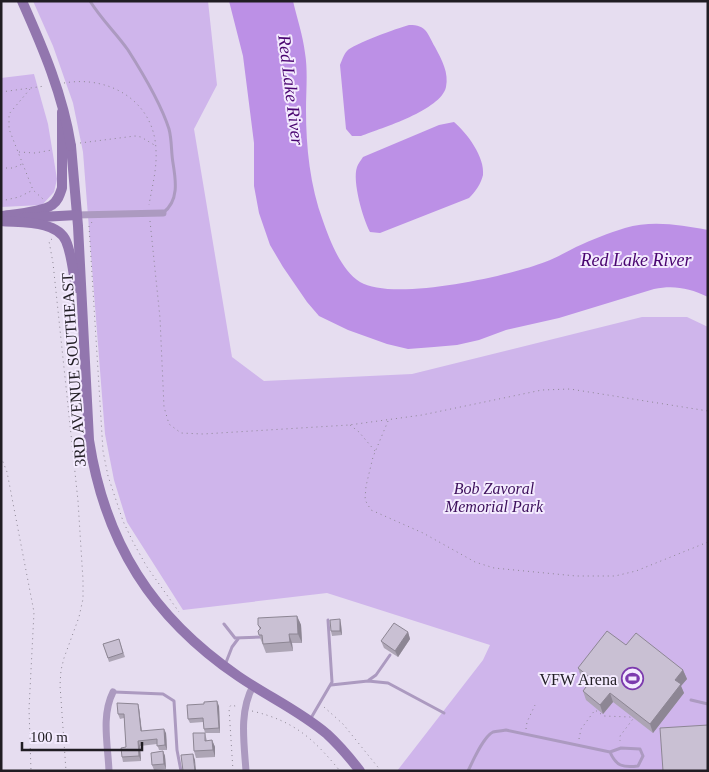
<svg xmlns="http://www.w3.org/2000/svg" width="709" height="772" viewBox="0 0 709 772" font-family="Georgia,serif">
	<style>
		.green { fill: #cfb5eb }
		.water { fill: #bc90e6 }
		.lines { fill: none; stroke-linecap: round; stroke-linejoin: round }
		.path { stroke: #8d8794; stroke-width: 1; stroke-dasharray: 1 4; stroke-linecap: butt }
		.lane { stroke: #ac9ac0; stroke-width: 3 }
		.street { stroke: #ac9ac0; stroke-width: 7 }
		.secondary { stroke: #9276ae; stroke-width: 10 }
		.secondary-bridge { stroke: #9276ae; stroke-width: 10 }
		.wall { fill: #ada5b5 }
		.shaded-wall { fill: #8d8694 }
		.building { fill: #c9c0d3; stroke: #8d8694 }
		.labels { text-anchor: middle; stroke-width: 4; stroke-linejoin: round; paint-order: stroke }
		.street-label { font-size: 16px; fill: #201d23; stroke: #f3eafe }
		.park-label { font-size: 16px; font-style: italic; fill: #3d105c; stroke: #f3eafe }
		.poi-label { font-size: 16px; fill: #201d23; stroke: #f3eafe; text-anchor: end }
		.water-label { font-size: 18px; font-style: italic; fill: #490470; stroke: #f3eafe }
	</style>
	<rect width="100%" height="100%" fill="#e6ddf0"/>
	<g class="green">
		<path d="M33,1H208L217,85L194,129L232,357L264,381L412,374L642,317H687L708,327V771H397L483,660L490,645L327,593L183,610L127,522L114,480L105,434L83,152L73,103L53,46Z"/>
		<path d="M34,74L48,124L57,179L54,192L42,205L1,207V78Z"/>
	</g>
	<g class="water">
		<path d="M229,1H293C297,18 303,36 305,53C308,71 306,91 306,110C306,147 310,186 323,221C330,241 341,270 360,282C393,302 509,276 545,262C556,258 566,252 576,247C591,240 609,233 625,228C652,220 681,225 708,230V297C689,288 674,285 654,289L559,318L506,330L479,340L457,345L434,347L408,349L387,344L348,330L319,316L307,302L283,267L270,245L259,213L254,186V143L243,56Z"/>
		<path d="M409,25C427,25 427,33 435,47C442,60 449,73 446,87C441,110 382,128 361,136H352L346,129L340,65C342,60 344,54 347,51C353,44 398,28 409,25Z"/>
		<path d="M454,122C467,133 485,157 483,175C481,184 475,192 469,198L380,233L370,232C363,219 352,181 357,167C358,164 361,160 363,157L439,125Z"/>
	</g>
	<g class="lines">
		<g class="path">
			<path d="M64,83C109,75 155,101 156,151C157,169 152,187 149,205"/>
			<path d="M30,89L9,114V129L33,190L43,199"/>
			<path d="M1,92L45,86"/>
			<path d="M80,143L135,136L141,137L156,146"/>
			<path d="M19,152L35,153L52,150"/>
			<path d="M1,168H13L22,164"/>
			<path d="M1,201L19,197L33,190"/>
			<path d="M150,221L160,318L164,407L169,424L181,433L203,434L349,425L422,415L542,390L570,389L708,411"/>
			<path d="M92,222L89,226L103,451L108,476L123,521L133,542L147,567L179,612"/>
			<path d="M52,239L49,241L53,263L78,501L83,580V599L79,617L64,658L61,670L60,685L66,771"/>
			<path d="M388,421L373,457L366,486L365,500L371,510L423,533L475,562L494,568L576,576H615L636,571L708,542"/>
			<path d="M350,425L359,432L375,451"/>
			<path d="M1,457L7,472L34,612L29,709L31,771"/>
			<path d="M324,707L343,724L381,771"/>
			<path d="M252,711C294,721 313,738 340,771"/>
			<path d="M526,729L527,722L535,705"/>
			<path d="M579,739L581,729L595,710L604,716L630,717L633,719L620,736V741"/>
			<path d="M233,771L229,708L231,705L239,707"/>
		</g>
		<g class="lane">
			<path d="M90,1C101,19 116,33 128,50C142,72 161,104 169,129C172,140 171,152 173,163C176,181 179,201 163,213"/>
			<path d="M224,624L235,638L261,637"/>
			<path d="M225,665L232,647L238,639"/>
			<path d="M369,680L376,675L390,655"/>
			<path d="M331,685L368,681L388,683L444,713"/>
			<path d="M114,692L163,694L174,701L177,750L181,771"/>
			<path d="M691,700L708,704"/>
			<path d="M311,718L332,682L328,620"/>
			<path d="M468,771C473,761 483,737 493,732C497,731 501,731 506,730L610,752L621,748L640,749L643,756L638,766C623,768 616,766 610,752"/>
		</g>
		<g class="street">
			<path d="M77,215L163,213"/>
			<path d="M109,771C108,745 101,716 113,692"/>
			<path d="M246,771C244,742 239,712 253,686"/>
		</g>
		<g class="secondary">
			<path d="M71,146L78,226L89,440C105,543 152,617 238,676C267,696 300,711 327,734C339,745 350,758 360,771"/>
			<path d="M1,216C15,214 42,212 52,205C58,201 60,194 62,188V112"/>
			<path d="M23,218L77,215"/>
			<path d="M1,221C21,223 57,220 66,241C72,255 73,273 76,288"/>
		</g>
		<path class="secondary-bridge" d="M22,1C43,48 63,95 71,146"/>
	</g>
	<g class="wall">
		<path d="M297,616L301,625L302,643H292L293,651L266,653L259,635L260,630L258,625Z"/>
		<path d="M341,624L342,635L332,636L331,631Z"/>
		<path d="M408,632L410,639L398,657L384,648L381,641Z"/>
		<path d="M119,639L125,657L109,662L103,644Z"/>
		<path d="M626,645L683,670L687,679L681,686L684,693L653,733L613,702L603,714L586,700L583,691L589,683L581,677L578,668Z"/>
		<path d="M138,704L139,708L142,731L166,733L167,750H159L157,744L140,746L141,761L123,762L122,757L126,747L124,718L120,719L118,714Z"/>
		<path d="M219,706L220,733H205L204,729L203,722L190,723L188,719Z"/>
		<path d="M205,733L207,741L212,740L215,747V757L196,758L194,751Z"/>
		<path d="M163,751L165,756L166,769L154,770L152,765Z"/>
	</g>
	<g class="shaded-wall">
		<path d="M297,616L301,625L302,643L298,634Z"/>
		<path d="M340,619L341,624L342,635L340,631Z"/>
		<path d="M408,632L410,639L398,657L395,651Z"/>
		<path d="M289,634L292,643L293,651L290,642Z"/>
		<path d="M683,670L687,679L681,686L684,693L653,733L650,724L675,680Z"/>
		<path d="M610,693L613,702L603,714L600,705Z"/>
		<path d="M217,701L219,706L220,733L219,728Z"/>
		<path d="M138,704L139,708L142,735L141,731Z"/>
		<path d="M164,729L166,733L167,750L165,745Z"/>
		<path d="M212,740L215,747V757L213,750Z"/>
		<path d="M138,741L140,746L141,761L139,756Z"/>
		<path d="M163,751L165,756L166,769L164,764Z"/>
		<path d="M193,754L195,760L196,771H195Z"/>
	</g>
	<g class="building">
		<path d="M297,616L298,634H289L290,642L263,644L262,635H259L258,631L261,628L258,625V618Z"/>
		<path d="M340,619V631H331L330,620Z"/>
		<path d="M394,623L408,632L395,651L381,641Z"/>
		<path d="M607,631L626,645L636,633L683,670L675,680L681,684L650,724L610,693L600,705L583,691L592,679L578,668Z"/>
		<path d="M119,639L123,653L108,658L103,644Z"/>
		<path d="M217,701L219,728L204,729L203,718L188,719L187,705L204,704V702Z"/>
		<path d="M117,703L138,704L141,731L164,729L165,745L157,746V739L138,741L139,756L122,757L121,748L126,747L124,714H118Z"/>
		<path d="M708,725V771H663L660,728Z"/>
		<path d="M193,733H205V741L212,740L213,750L194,751Z"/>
		<path d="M163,751L164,764L152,765L151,753Z"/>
		<path d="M193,754L195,771H183L181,755Z"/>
	</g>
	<defs>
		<symbol id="stadium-ring" viewBox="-11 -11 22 22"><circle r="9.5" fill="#f3eafe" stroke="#7c3aae" stroke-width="1.5"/><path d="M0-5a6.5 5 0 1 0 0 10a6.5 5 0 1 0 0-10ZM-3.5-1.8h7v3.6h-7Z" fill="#7c3aae"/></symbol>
	</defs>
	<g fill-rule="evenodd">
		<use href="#stadium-ring" x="620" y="666" width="25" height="25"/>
	</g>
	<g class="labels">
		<g class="street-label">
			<text transform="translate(73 370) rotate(-94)" y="6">3RD AVENUE SOUTHEAST</text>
		</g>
		<g class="park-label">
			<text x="494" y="494">Bob Zavoral<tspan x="494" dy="18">Memorial Park</tspan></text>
		</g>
		<g class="poi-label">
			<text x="617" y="685">VFW Arena</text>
		</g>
		<g class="water-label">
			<text transform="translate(291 90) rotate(83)" y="6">Red Lake River</text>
			<text x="636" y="266">Red Lake River</text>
		</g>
	</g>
	<rect width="709" height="772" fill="none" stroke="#201d23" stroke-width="5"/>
	<path d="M22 742v8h120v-8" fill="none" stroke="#201d23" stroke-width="2.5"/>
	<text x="30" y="742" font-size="15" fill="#201d23" stroke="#f3eafe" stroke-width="4" paint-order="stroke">100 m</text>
</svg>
